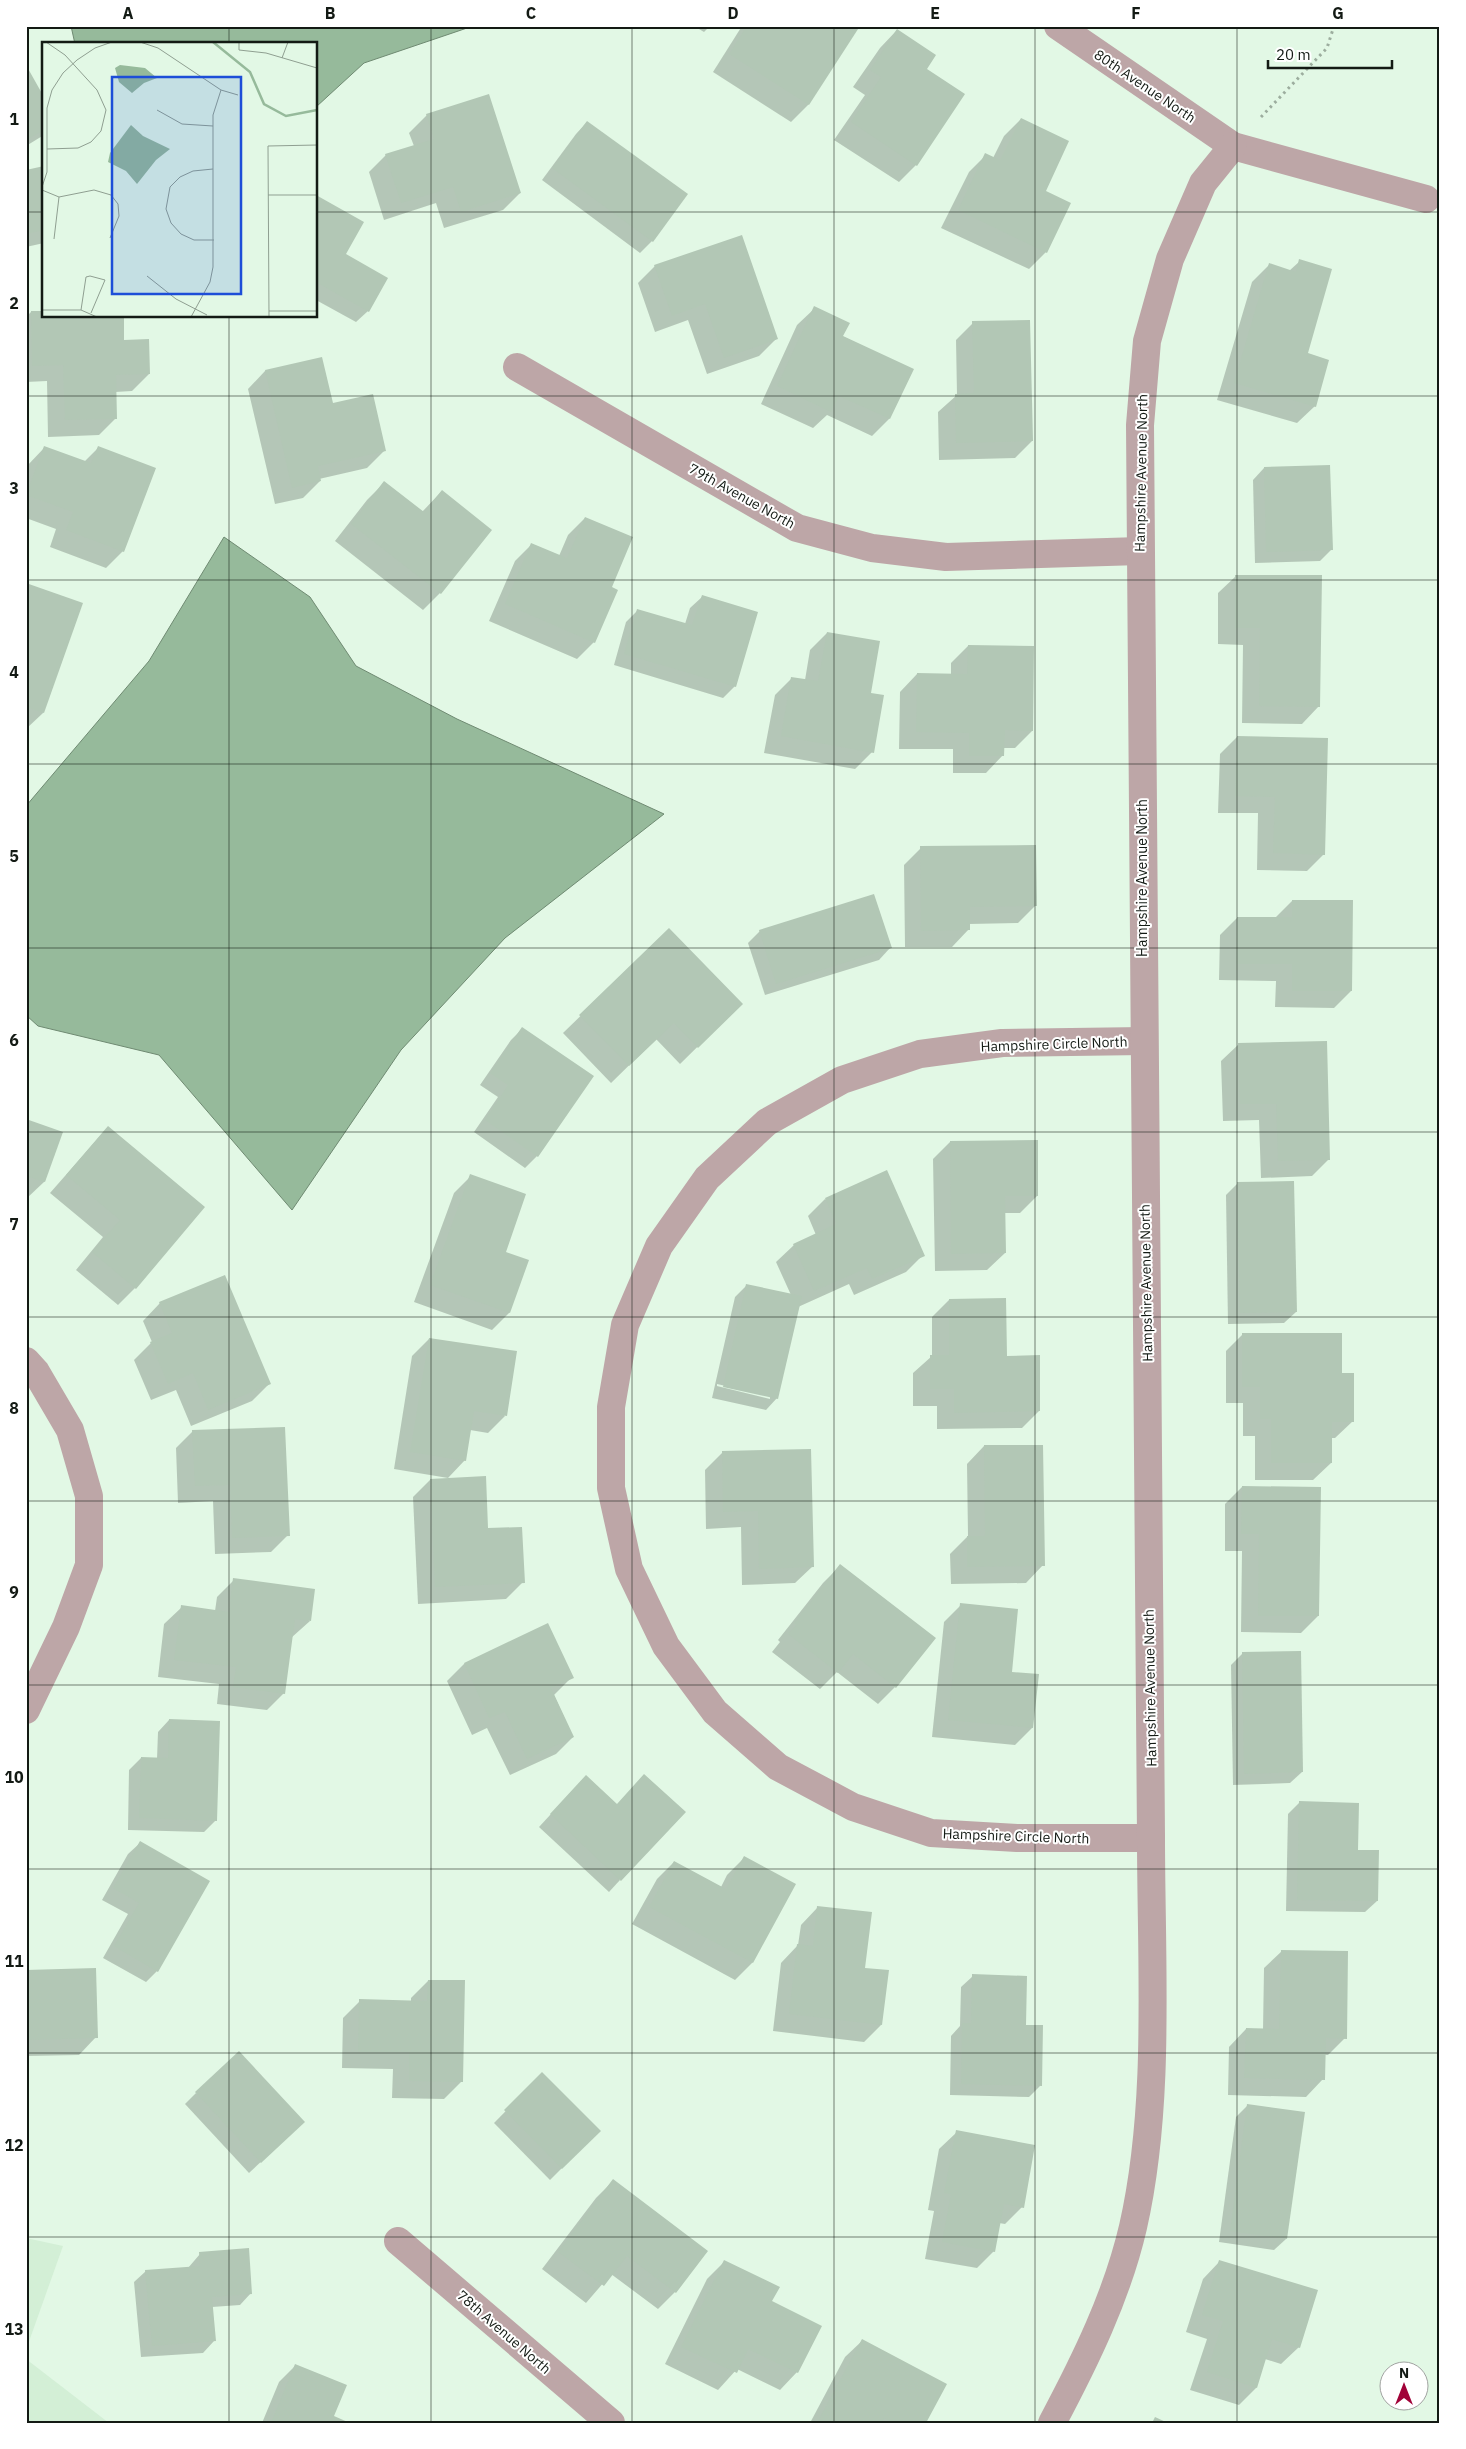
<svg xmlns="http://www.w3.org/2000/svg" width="1466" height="2449" viewBox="0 0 1466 2449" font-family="'IBM Plex Sans',sans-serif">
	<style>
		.built { fill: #d3efd6 }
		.water { fill: #96ba9b; stroke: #6f8a72 }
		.shadow { fill: #0003; fill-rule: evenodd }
		.building { fill: #b2c7b5 }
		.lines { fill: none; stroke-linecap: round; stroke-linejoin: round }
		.path { stroke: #9cad9e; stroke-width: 3; stroke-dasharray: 2.5 4; stroke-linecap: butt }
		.street { stroke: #bda6a7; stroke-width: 28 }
		.grid { fill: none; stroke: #131a14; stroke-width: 1; stroke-opacity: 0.55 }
		.labels { text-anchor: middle; stroke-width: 4; stroke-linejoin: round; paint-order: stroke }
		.street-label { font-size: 14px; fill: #131a14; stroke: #fff }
		.inset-river { fill: none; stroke: #96ba9b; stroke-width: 2.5 }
		.inset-road { fill: none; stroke: #8f9f91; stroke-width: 1 }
		.view { fill: #1d4ed8; fill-opacity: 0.15; stroke: #1d4ed8; stroke-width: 2.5 }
		.inset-edge { fill: none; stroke: #131a14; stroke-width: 2.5 }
		.neatline { fill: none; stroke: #131a14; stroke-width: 2 }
		.grid-label { font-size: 16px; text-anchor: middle; font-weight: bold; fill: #131a14 }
	</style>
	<rect width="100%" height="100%" fill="#e2f8e5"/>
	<g class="built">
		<path d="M26,2238L63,2246L26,2350Z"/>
		<path d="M26,2359L109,2423H26Z"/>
	</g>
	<g class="water">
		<path d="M71,26H473L364,63L316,107V44H75Z"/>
		<path d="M224,537L310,597L356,666L457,719L664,814L505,938L401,1050L292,1210L159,1055L38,1026L26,1015V806L149,661Z"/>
	</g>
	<g class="shadow">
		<path d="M694,26H710L704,32Z"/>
		<path d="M742,26H858L808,105L791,122L713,72Z"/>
		<path d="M897,30L925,69L916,165L899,182L834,140L865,95L853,87L880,48Z"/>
		<path d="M26,68L44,100V135L26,146Z"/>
		<path d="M427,115L520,193L503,210L444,228L436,203L384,220L369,172L386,155L414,146L409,133Z"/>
		<path d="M1021,119L1044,192L1046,252L1029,269L941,228L969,172L986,155L993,158L1004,136Z"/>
		<path d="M587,122L686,195L652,241L640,253L542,180L576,134Z"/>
		<path d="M44,167V243L26,247V171Z"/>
		<path d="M316,196L368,311L356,322L316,300Z"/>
		<path d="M1300,261L1306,354L1315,406L1297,423L1217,400L1252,282L1269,265L1289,271Z"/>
		<path d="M655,266L776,339L759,356L707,374L688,320L655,332L638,283Z"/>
		<path d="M815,308L842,336L912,370L889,419L872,436L827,415L813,428L761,404L797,325Z"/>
		<path d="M31,312L123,341L149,374L132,391L115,392L116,418L99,435L48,437L47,381L26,382V317Z"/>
		<path d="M973,323L1032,441L1015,458L939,460L938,412L957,395L956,340Z"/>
		<path d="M321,359L332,404L384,451L367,468L319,479L320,481L303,498L275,504L248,389L265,371Z"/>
		<path d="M45,447L84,462L98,448L123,551L106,568L50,547L56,529L26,518V467Z"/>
		<path d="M1264,468L1332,549L1320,561L1255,563L1253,480Z"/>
		<path d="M384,483L422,512L442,491L490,530L440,593L423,610L335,541L367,500Z"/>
		<path d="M585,518L610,588L594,642L577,659L489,621L515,561L532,544L559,556L568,535Z"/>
		<path d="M1236,576L1319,706L1302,724L1242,723L1243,645L1218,644V593Z"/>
		<path d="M26,584L43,713L26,729Z"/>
		<path d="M702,597L735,686L723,698L614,665L626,622L638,610L685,624L690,608Z"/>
		<path d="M827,633L870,694L872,752L855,769L764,753L775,695L792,678L805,680L810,650Z"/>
		<path d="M968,646L1032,731L1015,748H1003V755L986,773H953V749H899L900,692L917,674L951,675V663Z"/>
		<path d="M1237,737L1324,854L1307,871L1257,870L1258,813H1218L1220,754Z"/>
		<path d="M921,848L1035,906L1018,923L969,924V929L952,947H905L904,865Z"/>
		<path d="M1292,901L1351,991L1334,1008L1275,1007L1276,981L1219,980L1220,935L1237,918H1275Z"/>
		<path d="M669,930L741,1004L680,1064L656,1039L611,1083L563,1033Z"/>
		<path d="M760,931L890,948L879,960L765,995L748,943Z"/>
		<path d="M522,1029L537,1156L525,1168L474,1132L498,1097L480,1085L511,1040Z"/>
		<path d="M1239,1044L1329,1159L1312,1176L1261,1178L1259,1120L1223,1121L1221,1061Z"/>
		<path d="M26,1120L61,1133L44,1182L26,1199Z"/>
		<path d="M108,1127L135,1288L118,1305L76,1270L103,1237L50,1193Z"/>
		<path d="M950,1142L1037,1196L1020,1213H1004L1005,1253L987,1270L935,1271L933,1159Z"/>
		<path d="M471,1176L504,1253L527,1261L509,1313L492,1330L414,1302L454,1193Z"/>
		<path d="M1237,1184L1296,1312L1284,1323L1228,1324L1226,1195Z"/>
		<path d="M825,1199L923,1255L906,1272L854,1295L849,1284L798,1307L777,1398L766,1410L712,1398L735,1297L747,1285L791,1295L776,1262L794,1245L816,1235L808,1216ZM717,1384L770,1396V1399L717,1386Z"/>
		<path d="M949,1300L1006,1357L1039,1411L1022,1428L937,1429V1406H913V1373L932,1356V1317Z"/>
		<path d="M160,1303L269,1384L252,1401L191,1426L176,1390L151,1400L134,1360L152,1342L143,1321Z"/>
		<path d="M1243,1334L1341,1375L1353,1421L1335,1438H1331V1463L1313,1480H1255V1436H1243V1403H1226V1351Z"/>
		<path d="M429,1339L505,1416L488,1433L470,1430L465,1460L448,1478L394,1469L412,1356Z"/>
		<path d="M193,1431L288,1535L271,1552L215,1554L213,1501L178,1503L176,1448Z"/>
		<path d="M984,1446L1043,1565L1026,1583L951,1584L950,1554L968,1536L967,1464Z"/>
		<path d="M722,1453L813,1566L795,1583L742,1585L741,1527L706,1529L705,1470Z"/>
		<path d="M430,1480L523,1582L506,1599L418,1604L413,1497Z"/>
		<path d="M1242,1487L1318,1616L1301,1633L1241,1632L1242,1551H1225V1504Z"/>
		<path d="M840,1566L934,1638L895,1687L878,1704L837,1672L820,1689L772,1652L780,1642L778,1640L823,1583Z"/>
		<path d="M234,1580L310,1621L291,1638L284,1693L267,1710L217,1704L219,1684L158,1677L164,1624L182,1607L215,1611L217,1597Z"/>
		<path d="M961,1605L1010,1673L1032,1728L1015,1745L932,1737L944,1622Z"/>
		<path d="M547,1625L572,1677L554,1695L573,1737L556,1754L510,1775L487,1728L472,1735L447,1681L464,1664Z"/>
		<path d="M1243,1653L1302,1772L1290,1783L1233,1785L1231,1665Z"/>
		<path d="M169,1720L216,1820L204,1832L128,1830L129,1770L141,1758L157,1759L158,1732Z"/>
		<path d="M575,1788L620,1880L609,1892L539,1827Z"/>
		<path d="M1300,1802L1356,1851L1377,1901L1365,1912L1286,1911L1288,1814Z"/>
		<path d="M140,1843L157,1971L146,1982L103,1958L128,1914L102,1900L128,1854Z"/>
		<path d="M744,1858L794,1885L752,1963L735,1980L632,1924L657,1879L674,1862L721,1887L727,1875Z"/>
		<path d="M818,1907L864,1969L881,2025L864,2042L773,2031L781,1963L798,1945L801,1925Z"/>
		<path d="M1282,1951L1345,2038L1328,2055H1324L1323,2079L1306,2097L1228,2095L1229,2047L1246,2029L1263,2030L1264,1968Z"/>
		<path d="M26,1971L96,2037L79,2055L26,2056Z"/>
		<path d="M973,1976L1025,2027L1040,2086L1029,2097L950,2095L951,2036L960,2026L961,1987Z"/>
		<path d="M428,1981L461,2082L444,2099L392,2098L393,2069L342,2068L343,2018L360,2001L411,2002V1998Z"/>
		<path d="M542,2074L599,2131L550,2180L494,2123Z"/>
		<path d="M196,2093L292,2133L249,2173L185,2104Z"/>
		<path d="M1248,2105L1286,2239L1274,2250L1219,2242L1236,2117Z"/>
		<path d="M957,2132L1022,2207L1005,2224L999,2223L994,2251L977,2268L925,2259L934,2211L928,2210L939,2149Z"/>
		<path d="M613,2181L706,2251L675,2292L658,2309L611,2274L586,2303L542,2269L596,2198Z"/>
		<path d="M200,2254L251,2293L240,2305L212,2307L214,2341L203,2353L141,2357L134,2282L146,2271L188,2268Z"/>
		<path d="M1220,2261L1299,2347L1281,2364L1265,2359L1256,2388L1239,2405L1190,2390L1207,2339L1186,2332L1203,2279Z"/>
		<path d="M724,2262L771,2302L797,2372L780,2390L737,2369L718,2390L665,2364L707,2279Z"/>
		<path d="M863,2340L925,2423H810L845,2357Z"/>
		<path d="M296,2365L332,2417L347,2423H262L279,2382Z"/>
	</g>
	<g class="building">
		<path d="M747,26H860L809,105L729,54Z"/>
		<path d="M897,29L936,55L927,69L965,94L917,166L851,122L881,77L870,70Z"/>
		<path d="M26,65L44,97V130L26,140Z"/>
		<path d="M489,94L521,193L461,212L453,187L401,203L385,154L434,139L426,114Z"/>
		<path d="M1021,118L1069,141L1046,191L1071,203L1047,253L958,210L985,153L1000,160Z"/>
		<path d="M587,121L688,194L653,242L552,168Z"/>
		<path d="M44,166V230L26,234V170Z"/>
		<path d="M316,195L364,222L346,254L388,278L369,312L316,282Z"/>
		<path d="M742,235L778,339L724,358L705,304L672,316L654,265Z"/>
		<path d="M1299,259L1332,269L1308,353L1329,360L1316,407L1234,383L1269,263L1296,272Z"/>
		<path d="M814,306L850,323L843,336L914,369L890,419L839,396L831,412L777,386Z"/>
		<path d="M31,311H44V316H124V340L149,339L150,374L116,375L117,419L65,420L63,365L32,366Z"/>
		<path d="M1030,320L1033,441L956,443L955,394L974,393L972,321Z"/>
		<path d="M322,357L333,403L373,394L386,451L318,466L321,481L292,488L265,370Z"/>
		<path d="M44,446L91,463L98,446L156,468L124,552L66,530L73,512L26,495Z"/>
		<path d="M1330,465L1333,550L1266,552L1264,467Z"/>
		<path d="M384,481L424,512L442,490L492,530L441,594L351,524Z"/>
		<path d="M585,517L633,537L612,587L618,590L595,643L505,604L531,543L567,558Z"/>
		<path d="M1235,575H1322L1320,707L1259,706L1260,628H1235Z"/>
		<path d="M26,583L83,603L44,713L26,707Z"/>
		<path d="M702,595L758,612L736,687L624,654L637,609L692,625Z"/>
		<path d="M827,632L880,641L871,693L884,695L874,753L781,736L791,677L818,681Z"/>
		<path d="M968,645L1034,646L1033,731L1005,730L1004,756H969V733L916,732L917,673L967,674Z"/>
		<path d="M1237,736L1328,738L1325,855L1273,853L1275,797L1235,796Z"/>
		<path d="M1036,845L1037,906L970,907V930L921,931L920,846Z"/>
		<path d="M874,894L892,948L776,984L759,930Z"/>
		<path d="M1292,900H1353L1352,991H1292V964H1236L1237,917H1292Z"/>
		<path d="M669,928L743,1004L698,1048L674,1023L629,1066L579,1015Z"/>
		<path d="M522,1027L594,1076L538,1157L485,1120L508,1085L490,1073Z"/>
		<path d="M1327,1041L1330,1160L1278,1161L1276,1104H1240L1238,1043Z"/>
		<path d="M26,1119L63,1132L45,1182L26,1176Z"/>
		<path d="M108,1126L205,1207L136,1289L92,1252L120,1220L66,1175Z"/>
		<path d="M1038,1140V1196H1005L1006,1253L951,1254L950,1141Z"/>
		<path d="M887,1170L925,1256L872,1279L867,1268L814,1291L793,1244L836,1224L825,1198Z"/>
		<path d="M470,1174L526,1194L506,1252L529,1260L510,1313L430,1285Z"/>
		<path d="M1294,1181L1297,1312L1240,1313L1237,1182Z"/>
		<path d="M225,1275L271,1384L208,1410L193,1373L168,1384L150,1342L172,1333L159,1302Z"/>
		<path d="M746,1284L802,1296L778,1399L723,1387Z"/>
		<path d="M1006,1298L1007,1356L1040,1355V1411L954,1413V1389H930V1355H949V1299Z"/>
		<path d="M1242,1333H1342V1373H1354V1422H1332V1463H1271V1419H1260V1387H1242Z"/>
		<path d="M429,1338L517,1351L507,1416L474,1411L466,1461L410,1452Z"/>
		<path d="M285,1427L290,1536L232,1538L230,1485L195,1486L192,1430Z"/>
		<path d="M984,1445H1043L1045,1566L967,1567V1536H985Z"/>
		<path d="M811,1449L814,1567L759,1569L758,1511L723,1512L722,1451Z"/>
		<path d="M486,1476L488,1528L522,1527L525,1583L435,1587L430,1479Z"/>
		<path d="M1242,1486L1321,1487L1319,1616H1258L1259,1534H1241Z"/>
		<path d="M840,1564L936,1638L896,1688L853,1654L838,1673L788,1634L796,1625L794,1623Z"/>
		<path d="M233,1578L315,1589L311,1621L295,1619L285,1694L233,1687L236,1667L174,1660L181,1605L229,1612Z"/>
		<path d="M960,1603L1018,1609L1012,1672L1039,1674L1033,1728L948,1720Z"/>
		<path d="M548,1623L574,1678L551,1688L574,1737L527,1759L505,1712L489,1718L464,1663Z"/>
		<path d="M1301,1651L1303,1772L1244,1774L1242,1652Z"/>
		<path d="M169,1719L220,1721L217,1821L139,1818L141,1757L168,1758Z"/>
		<path d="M644,1774L686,1812L621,1881L550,1814L586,1775L617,1804Z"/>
		<path d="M1299,1801L1359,1803L1358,1850H1379L1378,1901L1297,1900Z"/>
		<path d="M140,1841L210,1881L158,1972L114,1946L139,1903L113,1888Z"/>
		<path d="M744,1856L796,1884L753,1963L649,1907L674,1861L726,1889Z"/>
		<path d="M817,1906L872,1912L865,1968L889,1970L882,2025L789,2014L797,1944L813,1946Z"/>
		<path d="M1281,1950L1348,1951L1347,2039L1326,2038L1325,2080L1244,2078L1246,2028L1279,2029Z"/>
		<path d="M96,1968L98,2038L26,2040V1970Z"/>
		<path d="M972,1974L1027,1976L1026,2025H1043L1042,2086L961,2084L962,2023H971Z"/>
		<path d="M428,1980H465L463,2082L409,2081V2052H358L359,1999L427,2001Z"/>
		<path d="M239,2051L305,2122L261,2163L195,2092Z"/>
		<path d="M542,2072L601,2131L562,2169L504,2110Z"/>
		<path d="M1247,2104L1305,2112L1287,2239L1230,2231Z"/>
		<path d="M956,2130L1035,2145L1024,2208L1004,2204L995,2252L942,2242L951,2194L944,2193Z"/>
		<path d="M613,2179L708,2251L676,2293L627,2256L604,2286L558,2252Z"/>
		<path d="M249,2248L252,2294L212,2297L216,2341L152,2346L145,2270L200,2266L199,2252Z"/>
		<path d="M724,2260L780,2287L772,2301L822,2326L798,2373L748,2349L737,2373L681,2347Z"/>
		<path d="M1219,2260L1318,2290L1300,2348L1272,2339L1257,2388L1207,2372L1223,2321L1202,2315Z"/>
		<path d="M862,2339L947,2384L926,2423H893L884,2418L882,2423H817Z"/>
		<path d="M295,2364L347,2385L334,2416L350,2423H271Z"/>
		<path d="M1155,2417L1168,2423H1152Z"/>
	</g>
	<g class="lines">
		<path class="path" d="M1261,117L1327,48L1334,26"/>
		<g class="street">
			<path d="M1058,26L1233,146L1426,199"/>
			<path d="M517,367L797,528L872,548L946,557L1140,551"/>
			<path d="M1144,1041L1002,1043L920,1054L842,1080L767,1122L707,1178L659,1246L625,1325L611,1407V1488L629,1569L666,1646L715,1712L778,1767L853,1807L931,1833L1017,1838H1151"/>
			<path d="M26,1361L36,1372L70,1430L89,1496V1565L66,1627L26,1710"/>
			<path d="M398,2241L611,2423"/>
			<path d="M1052,2423C1085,2361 1117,2296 1133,2227C1161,2104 1151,1964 1151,1838L1140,425L1147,341L1170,259L1203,183L1233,146"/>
		</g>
	</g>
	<path class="grid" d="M229,26V44M431,26V2423M632,26V2423M834,26V2423M1035,26V2423M1237,26V2423M26,212H44M316,212H1440M229,316V2423M26,396H1440M26,580H1440M26,764H1440M26,948H1440M26,1132H1440M26,1317H1440M26,1501H1440M26,1685H1440M26,1869H1440M26,2053H1440M26,2237H1440"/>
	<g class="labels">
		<g class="street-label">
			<text transform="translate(1145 86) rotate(34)" y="5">80th Avenue North</text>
			<text transform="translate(1141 473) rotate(-89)" y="5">Hampshire Avenue North</text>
			<text transform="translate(742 496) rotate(29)" y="5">79th Avenue North</text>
			<text transform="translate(1142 878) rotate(-90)" y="5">Hampshire Avenue North</text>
			<text transform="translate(1054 1044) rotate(-2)" y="5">Hampshire Circle North</text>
			<text transform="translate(1146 1283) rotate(-91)" y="5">Hampshire Avenue North</text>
			<text transform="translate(1150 1688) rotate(-91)" y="5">Hampshire Avenue North</text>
			<text transform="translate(1016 1836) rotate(2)" y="5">Hampshire Circle North</text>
			<text transform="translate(504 2332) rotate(41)" y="5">78th Avenue North</text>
		</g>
	</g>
	<g transform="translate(42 42)">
		<rect width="275" height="275" fill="#e2f8e5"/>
		<path d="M78,23L103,26L115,36L102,41L90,51L77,40L73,26ZM89,83L101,94L128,107L114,118L95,142L84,129L66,120L68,111Z" fill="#96ba9b"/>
		<path class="inset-river" d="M171,0L208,30L222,62L244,74L275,68"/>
		<path class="inset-road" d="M4,0L23,13L55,48L64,68L59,89L49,100L36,106L5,107M98,0L116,6L179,48L196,53M197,0V8L224,11L275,26M240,16L246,0M115,68L140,82L171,84M171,127L151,129L138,135L128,145L124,167L129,181L139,192L152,198H172M0,145L5,130V66L10,48L21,31L35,18L53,6L70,0M0,148L17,155L52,148L69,153L76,162L77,174L68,196M226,153H275M12,197L17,155M105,234L134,257L165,273M0,268H39L55,275M39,268L44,235L48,234L63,238L49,271M227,269H275M149,275L168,240L171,225V73L179,48M227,275L226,104L275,103"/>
		<path class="view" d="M70,35H199V252H70Z"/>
		<rect width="275" height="275" class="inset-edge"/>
	</g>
	<rect width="1466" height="2449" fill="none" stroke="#ffffff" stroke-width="55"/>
	<g transform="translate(1404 2386)"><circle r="24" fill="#ffffff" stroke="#a1a3a1"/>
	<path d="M0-4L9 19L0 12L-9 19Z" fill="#a10238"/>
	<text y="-8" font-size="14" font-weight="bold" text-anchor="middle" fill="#131a14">N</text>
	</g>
	<path d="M1268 60v8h124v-8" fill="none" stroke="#131a14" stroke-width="2.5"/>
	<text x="1276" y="60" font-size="15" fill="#131a14" stroke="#ffffff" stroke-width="4" paint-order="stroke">20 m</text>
	<rect x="28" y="28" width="1410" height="2394" class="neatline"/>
	<g class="grid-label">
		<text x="128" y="19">A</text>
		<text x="330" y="19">B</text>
		<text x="531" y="19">C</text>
		<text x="733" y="19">D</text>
		<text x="935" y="19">E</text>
		<text x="1136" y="19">F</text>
		<text x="1338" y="19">G</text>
		<text x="14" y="125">1</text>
		<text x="14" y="309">2</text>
		<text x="14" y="494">3</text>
		<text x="14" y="678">4</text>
		<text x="14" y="862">5</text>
		<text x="14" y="1046">6</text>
		<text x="14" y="1230">7</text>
		<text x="14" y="1414">8</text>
		<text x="14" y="1598">9</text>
		<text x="14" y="1783">10</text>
		<text x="14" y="1967">11</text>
		<text x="14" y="2151">12</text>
		<text x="14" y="2335">13</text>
	</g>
</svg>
